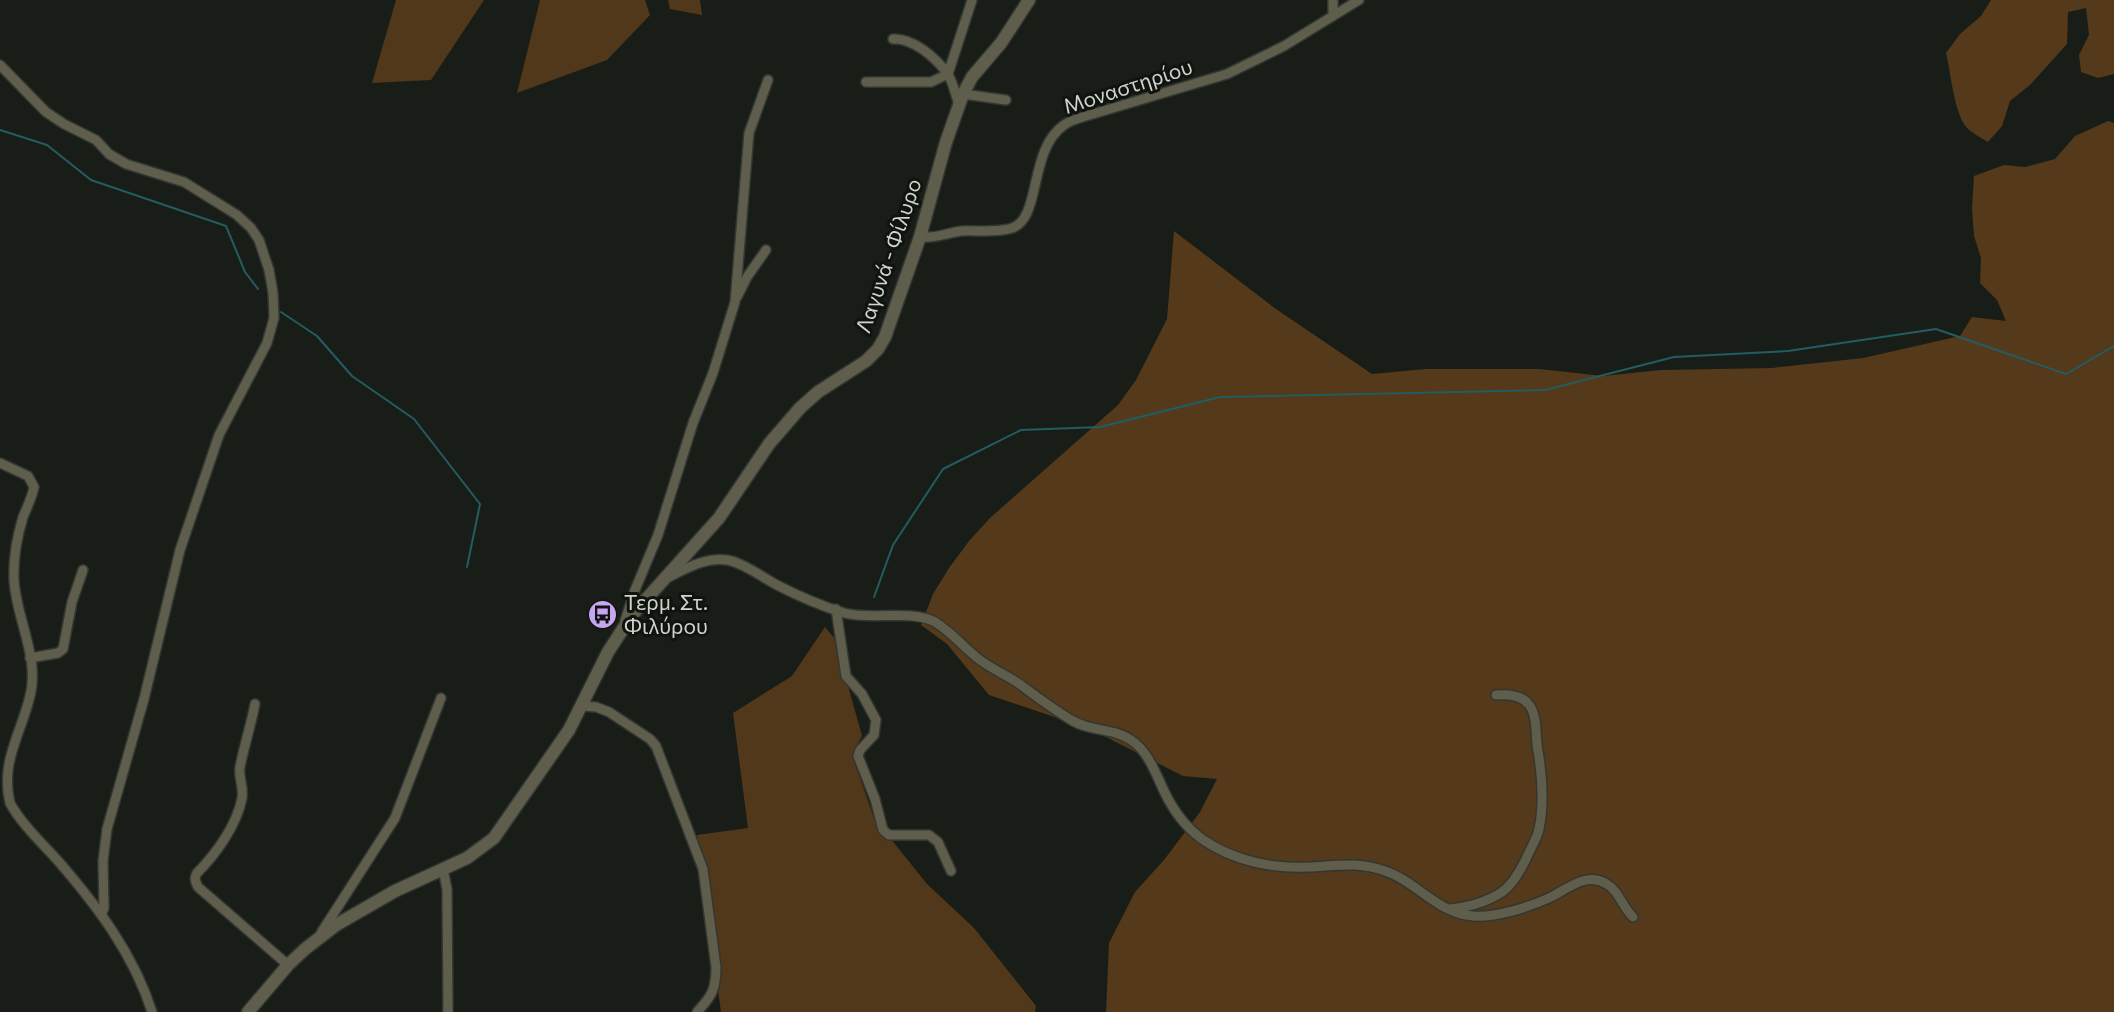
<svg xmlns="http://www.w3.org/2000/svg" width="2114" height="1012" viewBox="0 0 2114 1012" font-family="Commissioner,sans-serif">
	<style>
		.green { fill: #52381b }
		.forest { fill: #54391a }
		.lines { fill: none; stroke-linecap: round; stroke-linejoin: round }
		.stream { stroke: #235c61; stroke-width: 2 }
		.minor-casing { stroke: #333631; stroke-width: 12 }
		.tertiary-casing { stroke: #333631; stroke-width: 15 }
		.minor { stroke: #5f5d4c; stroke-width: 9 }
		.tertiary { stroke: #5f5d4c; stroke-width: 12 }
		.labels { text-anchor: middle; stroke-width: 6; stroke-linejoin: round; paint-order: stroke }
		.street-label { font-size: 21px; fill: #d0d3cf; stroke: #10140e }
		.poi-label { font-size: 21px; fill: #d0d3cf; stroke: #10140e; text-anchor: start }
	</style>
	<rect width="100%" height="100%" fill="#191d17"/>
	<g class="green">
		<path d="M396,0H484L431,80L372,83Z"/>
		<path d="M540,0H645L650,15L607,60L517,93Z"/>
		<path d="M668,0H700L702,15L670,9Z"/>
		<path d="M825,627L835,639L862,736L852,755L874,818L927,884L974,928L1036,1006L1035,1012H721L697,835L748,828L733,713L792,676Z"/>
	</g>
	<g class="forest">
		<path d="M1991,0H2114V74L2098,78L2081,72L2079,55L2089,35L2086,8L2068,12L2067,44L2030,85L2010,101L2002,126L1988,142C1981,138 1974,134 1968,129C1954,115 1951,73 1946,53L1960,34L1981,16Z"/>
		<path d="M2108,121L2114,123V1012H1106L1109,943L1135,892L1164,860L1200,812L1217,779L1183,776L1090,729L989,695L947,644L921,625L933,594L949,568L969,541L990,518L1118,405L1136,380L1167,319L1174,231L1276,309L1372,374L1426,369H1540L1603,376L1661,370L1772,368L1863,358L1960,336L1972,317L2006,321L1997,300L1980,283L1981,258L1974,236L1972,208L1974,176L2004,165L2025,167L2055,159L2075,136Z"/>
	</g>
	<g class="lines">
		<g class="stream">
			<path d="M0,130L47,145L91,180L226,226L245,272L258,289"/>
			<path d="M281,312L317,336L352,376L414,419L480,504L467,567"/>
			<path d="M874,597L893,545L943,469L1021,430L1100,427L1220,397L1545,390L1674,357L1788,351L1936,329L2066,374L2114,346"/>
		</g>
		<defs>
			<g id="minor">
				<path d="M1333,14V0"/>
				<path d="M893,39C913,38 935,57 947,73C953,81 955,94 959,104"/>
				<path d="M0,65L46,112L64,124L96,140L109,154L126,164L184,182L237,215L251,228L259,240L269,270L273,293L274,318L267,343L219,435L180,550L144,699L107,829L103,861L104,908L102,913"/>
				<path d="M866,82H931L948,74L972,0"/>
				<path d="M963,94L1006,100"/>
				<path d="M920,237C934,239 947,233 961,231C977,230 997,233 1012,228C1042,218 1028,150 1064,125C1071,120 1079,118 1086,116L1227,74L1284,46L1359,0"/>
				<path d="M737,297L747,277L766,250"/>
				<path d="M0,463L28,476L34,487C32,498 27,507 23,517C17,537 13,559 14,580C16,618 40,658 30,696C21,734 0,762 10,803C22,825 43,844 59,862C98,907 134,955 152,1012"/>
				<path d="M669,577C687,568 706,557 727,560C744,563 762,577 777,585C798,596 822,606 844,613C869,620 912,610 933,621C950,630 964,648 980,660C992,669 1006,675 1018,683C1036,696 1054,710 1073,721C1092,732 1114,728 1131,740C1148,751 1156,774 1164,791C1173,810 1184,826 1202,839C1232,860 1271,869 1308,867C1336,866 1357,861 1385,871C1416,881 1438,914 1473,916C1495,918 1529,907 1549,898C1566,890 1585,872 1605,883C1619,890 1622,907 1633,917"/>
				<path d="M836,609L846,676L862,694L876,720L874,735L860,750L858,756L875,799L883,830L889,835H929L938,842L951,871"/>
				<path d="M625,621L635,590L658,535L693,423L713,373L735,302L749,133L768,80"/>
				<path d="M30,658L58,653L63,649L72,602L83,570"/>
				<path d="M255,704C251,725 244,746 240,767C238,776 244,787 242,798C237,825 216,854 197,873C194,878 195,881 198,887L288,965"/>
				<path d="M582,706L596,707L609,712L650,739L656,746L703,869L716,967C716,989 712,996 697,1012"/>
				<path d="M443,869L447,889L448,1012"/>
				<path d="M1450,909C1468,907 1487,902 1502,892C1513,884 1520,871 1526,859C1530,849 1537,839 1539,829C1544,805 1542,775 1538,751C1535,737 1538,718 1530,706C1523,695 1508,694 1496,695"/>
				<path d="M321,933L395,818L441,698"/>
			</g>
			<path id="tertiary" d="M248,1012L288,965L305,949L336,925L395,891L467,858L494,838L569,730L608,652L632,615L719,518L769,444L800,408L818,392L866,361L878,349L885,337L920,237L946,142L963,94L972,77L1001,43L1029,0"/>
		</defs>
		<use href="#minor" class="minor-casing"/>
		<use href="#tertiary" class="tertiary-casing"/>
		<use href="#minor" class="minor"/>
		<use href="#tertiary" class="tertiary"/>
	</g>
	<defs>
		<symbol id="bus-disc" viewBox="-11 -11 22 22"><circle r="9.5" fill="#c6a6f0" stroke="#10140e"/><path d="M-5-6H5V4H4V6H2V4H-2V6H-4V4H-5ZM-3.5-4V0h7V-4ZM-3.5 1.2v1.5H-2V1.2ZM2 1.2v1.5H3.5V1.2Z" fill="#111"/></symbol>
	</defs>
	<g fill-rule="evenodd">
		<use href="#bus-disc" x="586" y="598" width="33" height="33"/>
	</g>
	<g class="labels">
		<g class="street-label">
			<text transform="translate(1128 87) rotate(-18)" y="7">Μοναστηρίου</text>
			<text transform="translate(889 256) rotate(-71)" y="7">Λαγυνά - Φίλυρο</text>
		</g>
		<g class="poi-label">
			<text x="624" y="610">Τερμ. Στ.<tspan x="624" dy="24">Φιλύρου</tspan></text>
		</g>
	</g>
</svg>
